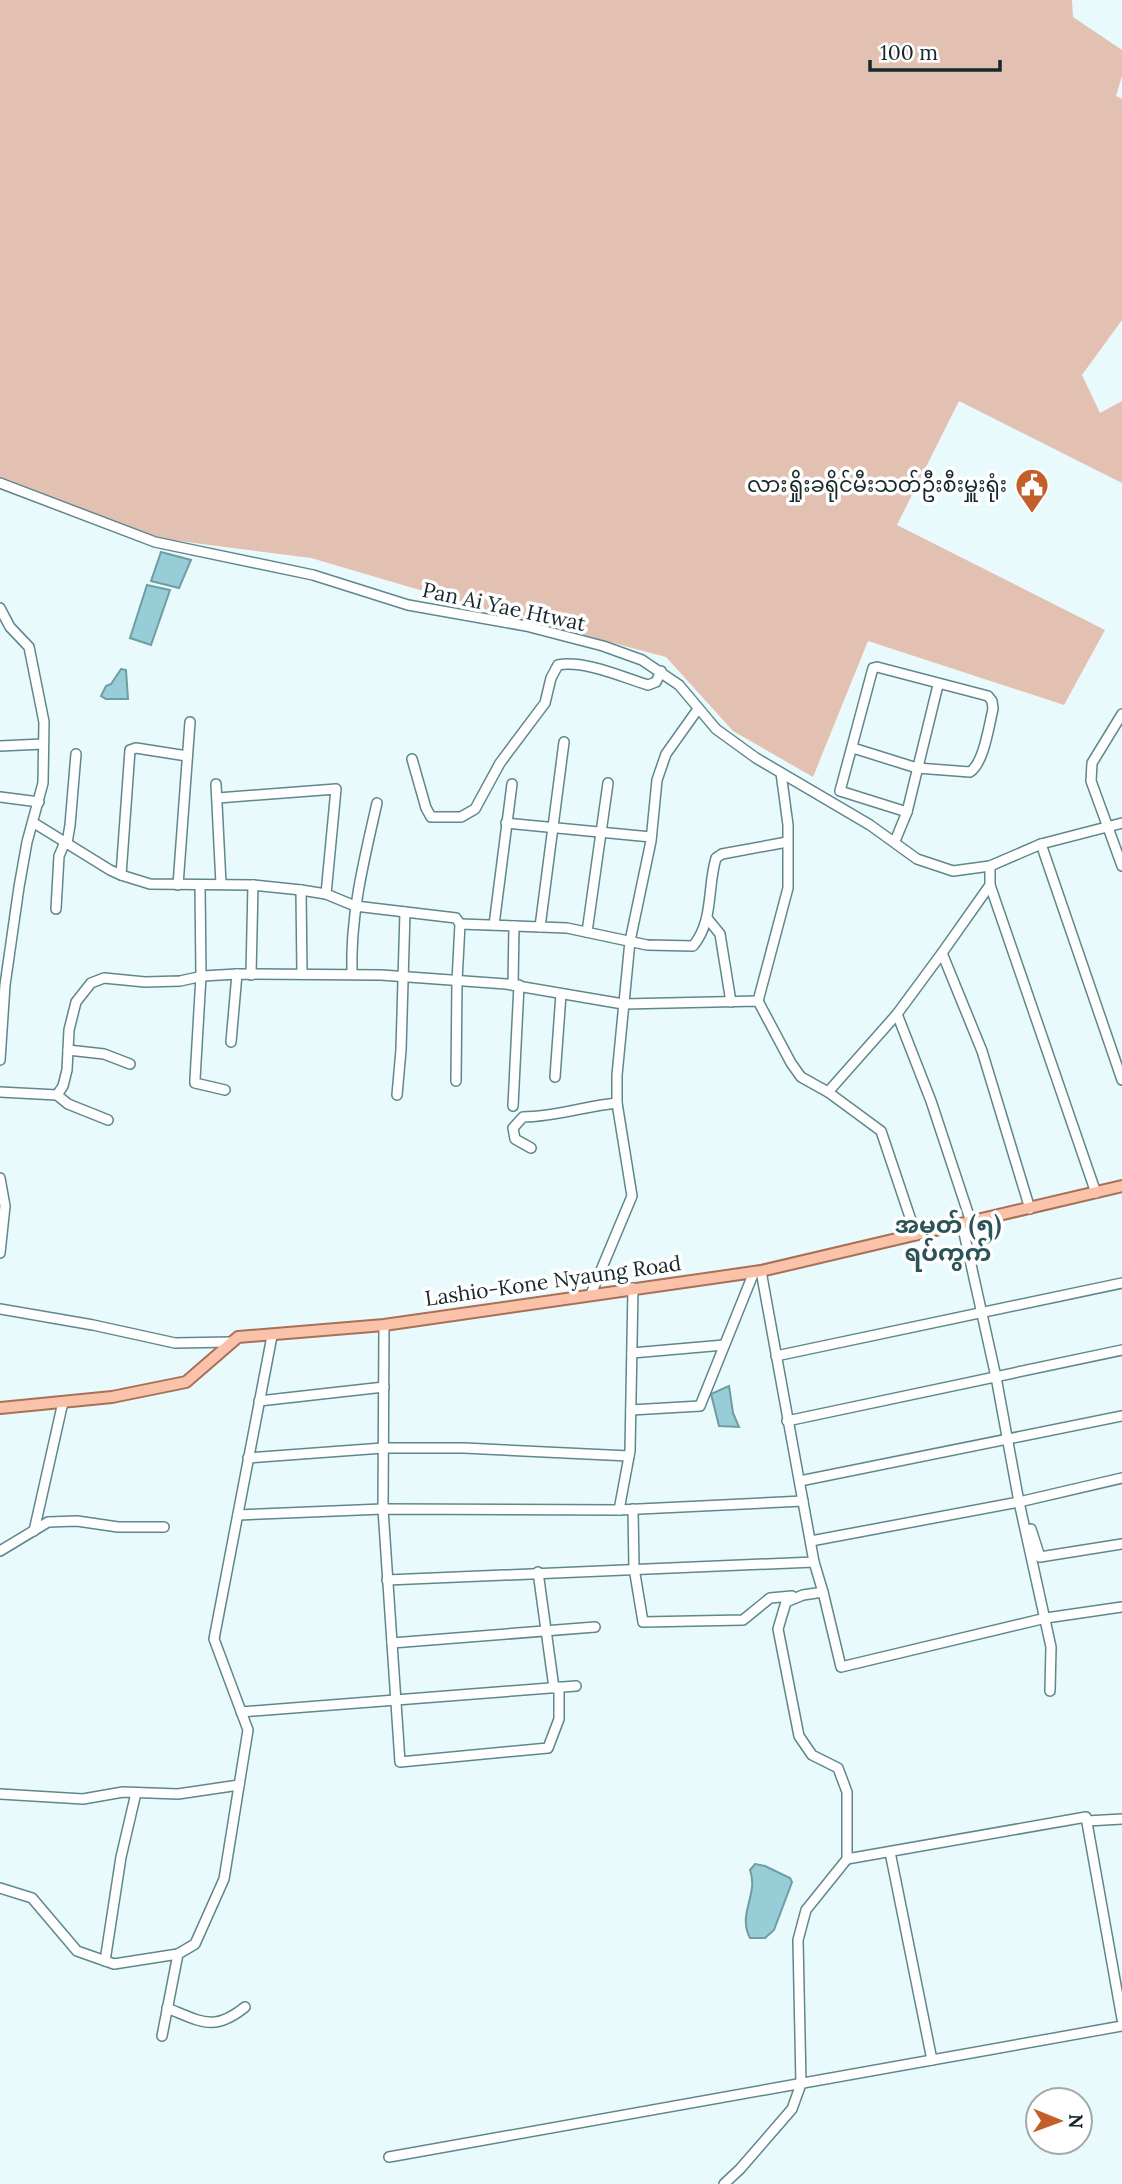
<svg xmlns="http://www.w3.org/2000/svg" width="1122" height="2184" viewBox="0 0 1122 2184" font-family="Lora,'Noto Sans Myanmar',serif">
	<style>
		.green { fill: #e3c1b2 }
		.water { fill: #96cdd6; stroke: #709ca3; stroke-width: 2 }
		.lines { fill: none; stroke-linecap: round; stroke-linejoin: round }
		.minor-casing { stroke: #5e878e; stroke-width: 12 }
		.major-casing { stroke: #a87157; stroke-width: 14 }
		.minor { stroke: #fff; stroke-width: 9 }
		.major { stroke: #fac2a8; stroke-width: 10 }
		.labels { text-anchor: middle; stroke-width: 7; stroke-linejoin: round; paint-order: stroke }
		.poi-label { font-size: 21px; fill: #17282b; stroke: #fff; text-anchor: end }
		.street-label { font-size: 21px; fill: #17282b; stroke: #fff }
		.quarter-label { font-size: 24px; font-weight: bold; fill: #2c535a; stroke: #fff }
	</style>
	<rect width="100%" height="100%" fill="#e9fafd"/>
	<path class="green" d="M0,0H1072L1073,17L1122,50V76L1116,96L1122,99V320L1082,375L1100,413L1122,401V483L959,401L897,525L1105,630L1064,705L868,641L813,777L733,731L666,657L488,610L311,558L156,538L0,479Z"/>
	<g class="water">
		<path d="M161,552L191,560L179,588L151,581Z"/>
		<path d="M147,585L170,590L151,645L130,638Z"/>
		<path d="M121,669L126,670L128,699H106L101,696L106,686L111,684Z"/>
		<path d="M729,1386L733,1413L739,1427L719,1426L711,1394Z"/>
		<path d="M755,1864L765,1866L790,1878L792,1882L774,1930L765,1938H750C737,1913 759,1895 750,1870Z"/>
	</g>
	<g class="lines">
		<defs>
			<g id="minor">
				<path d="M0,483L155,542L313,575L408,605L526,626L603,646L642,660L679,685L716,729L756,758L870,825L917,859L953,871L990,866L1041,844L1122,823"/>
				<path d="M0,608L10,627L29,647L44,722L43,783L27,842L19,887L5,985L0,1060"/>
				<path d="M1122,714L1092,763L1091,781L1122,866"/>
				<path d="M0,746L43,744"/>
				<path d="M853,748L917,768L970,772C984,763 989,725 993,709L992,701L988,696L877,667L873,668L840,791L907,812"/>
				<path d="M412,759L426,808L431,817H461L475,809L500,763L545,703L551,678L558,665C584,660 622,677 648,685L656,682L661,671"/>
				<path d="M216,784L221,884"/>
				<path d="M0,797L39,802"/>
				<path d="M218,798L336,789L326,894"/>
				<path d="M34,823L110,870L121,875L130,750L136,748L187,756"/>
				<path d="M506,823L651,837"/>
				<path d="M895,841L907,812L938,685"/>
				<path d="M67,843L70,825L76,754"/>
				<path d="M1041,844L1122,1080"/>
				<path d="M121,875L150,884L253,885L301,890L326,894L355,906L456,918L460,924L457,981L456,1081"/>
				<path d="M178,885L190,722"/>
				<path d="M200,885L201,976L195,1079V1083L225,1090"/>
				<path d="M990,885L1096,1193"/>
				<path d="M301,890L302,974"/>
				<path d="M56,909L59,856L65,842"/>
				<path d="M707,918L720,934L731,1002"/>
				<path d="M460,924L567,928L647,945L693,946C714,921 707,888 716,858L722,854L787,842"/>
				<path d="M494,925L512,784"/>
				<path d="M540,927L564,742"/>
				<path d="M587,932L608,783"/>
				<path d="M942,953L982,1051L1030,1209"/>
				<path d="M352,974C350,915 364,860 377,803"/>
				<path d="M251,975L253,885"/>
				<path d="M513,985L514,926"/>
				<path d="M758,1001L788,888V825L781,773"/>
				<path d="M897,1014L931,1101L971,1222"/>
				<path d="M231,1042L237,974"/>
				<path d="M68,1050L104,1054L130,1064"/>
				<path d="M555,1077L561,994"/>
				<path d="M0,1092L57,1095L63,1086L67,1070L69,1030L76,1002L91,983L104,978L145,982L180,981L203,976L237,974L381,975L506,984L623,1004L758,1001L791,1063L801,1077L828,1092"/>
				<path d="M57,1095L68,1104L108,1120"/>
				<path d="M397,1095L401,1050L405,912"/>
				<path d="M513,1106L519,985"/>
				<path d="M531,1148L515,1139L513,1128L523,1117C555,1117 585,1106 617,1103"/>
				<path d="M0,1178L5,1206L0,1253"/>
				<path d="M962,1224L996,1377L1019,1502L1051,1647L1050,1691"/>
				<path d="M916,1235L881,1131L828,1092L897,1014L942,953L990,885V866"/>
				<path d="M591,1294L632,1196L617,1103V1075L630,941L651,841L657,780L666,754L698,709"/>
				<path d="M0,1309L93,1325L175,1343L232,1342"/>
				<path d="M384,1325L383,1509L400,1762L548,1748L559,1719V1687"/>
				<path d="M632,1353L724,1345"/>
				<path d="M776,1356L1122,1283"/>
				<path d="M259,1401L384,1387"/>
				<path d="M631,1410L700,1406L754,1272"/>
				<path d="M787,1421L1122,1350"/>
				<path d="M248,1458L383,1448H464L629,1456"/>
				<path d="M800,1481L1122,1416"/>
				<path d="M633,1509L634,1568L643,1622L743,1620L770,1598L792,1596"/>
				<path d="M619,1510L630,1451L633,1288"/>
				<path d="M238,1515L383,1509L619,1510L803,1501"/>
				<path d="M1031,1529L1040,1557L1122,1544"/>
				<path d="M34,1531L63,1402"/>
				<path d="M811,1541L1019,1502L1122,1478"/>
				<path d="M0,1551L48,1522L77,1521L118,1527H164"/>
				<path d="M538,1572L554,1688"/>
				<path d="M387,1580L814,1562"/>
				<path d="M823,1592L841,1667L1046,1618L1122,1607"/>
				<path d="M392,1643L595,1627"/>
				<path d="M241,1712L576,1686"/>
				<path d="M0,1794L83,1799L123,1792L178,1794L239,1785"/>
				<path d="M1087,1821L1122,1819"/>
				<path d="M890,1852L932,2060"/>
				<path d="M847,1859L1086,1817L1122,2019"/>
				<path d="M0,1888L32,1898L77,1951L114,1964L178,1954"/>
				<path d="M105,1961L121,1857L136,1793"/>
				<path d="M167,2008C202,2022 214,2032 245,2007"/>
				<path d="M162,2036L178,1954L195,1944L224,1879L248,1730L214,1639L272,1336"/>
				<path d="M389,2157L1122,2026"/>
				<path d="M724,2184L740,2169L792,2109L801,2084L798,1940L806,1910L847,1859V1792L838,1768L812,1755L799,1736L778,1629L786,1602L803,1595L823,1592L814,1562L761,1271"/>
			</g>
			<path id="major" d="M0,1408L112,1397L186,1382L238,1337L384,1325L761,1271L1122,1186"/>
		</defs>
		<use href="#minor" class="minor-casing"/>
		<use href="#major" class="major-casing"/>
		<use href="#minor" class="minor"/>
		<use href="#major" class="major"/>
	</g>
	<defs>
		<symbol id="civic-pin" viewBox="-11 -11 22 30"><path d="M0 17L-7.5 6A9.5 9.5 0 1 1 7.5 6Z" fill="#c35f2a" stroke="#fff"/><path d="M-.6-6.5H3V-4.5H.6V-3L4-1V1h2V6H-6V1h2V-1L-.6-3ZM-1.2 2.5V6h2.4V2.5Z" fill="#fff"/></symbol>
	</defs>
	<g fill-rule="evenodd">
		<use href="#civic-pin" x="1013" y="466" width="38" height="52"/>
	</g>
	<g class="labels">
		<g class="poi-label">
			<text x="1007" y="492">လားရှိုးခရိုင်မီးသတ်ဦးစီးမှူးရုံး</text>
		</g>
		<g class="street-label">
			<text transform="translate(504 607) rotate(12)" y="7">Pan Ai Yae Htwat</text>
			<text transform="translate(553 1281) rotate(-8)" y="7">Lashio-Kone Nyaung Road</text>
		</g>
		<g class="quarter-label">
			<text x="948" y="1233">အမှတ် (၅)<tspan x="948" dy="28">ရပ်ကွက်</tspan></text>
		</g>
	</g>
	<g transform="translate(1059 2121) rotate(91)"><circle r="33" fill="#ffffff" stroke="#a2a9aa" stroke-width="2"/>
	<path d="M0-5L12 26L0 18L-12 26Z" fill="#c35f2a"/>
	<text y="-10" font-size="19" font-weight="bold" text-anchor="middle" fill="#17282b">N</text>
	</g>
	<path d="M870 60v10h130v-10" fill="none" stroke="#17282b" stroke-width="3.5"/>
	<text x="880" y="60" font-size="21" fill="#17282b" stroke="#ffffff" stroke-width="5" paint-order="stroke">100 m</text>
</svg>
